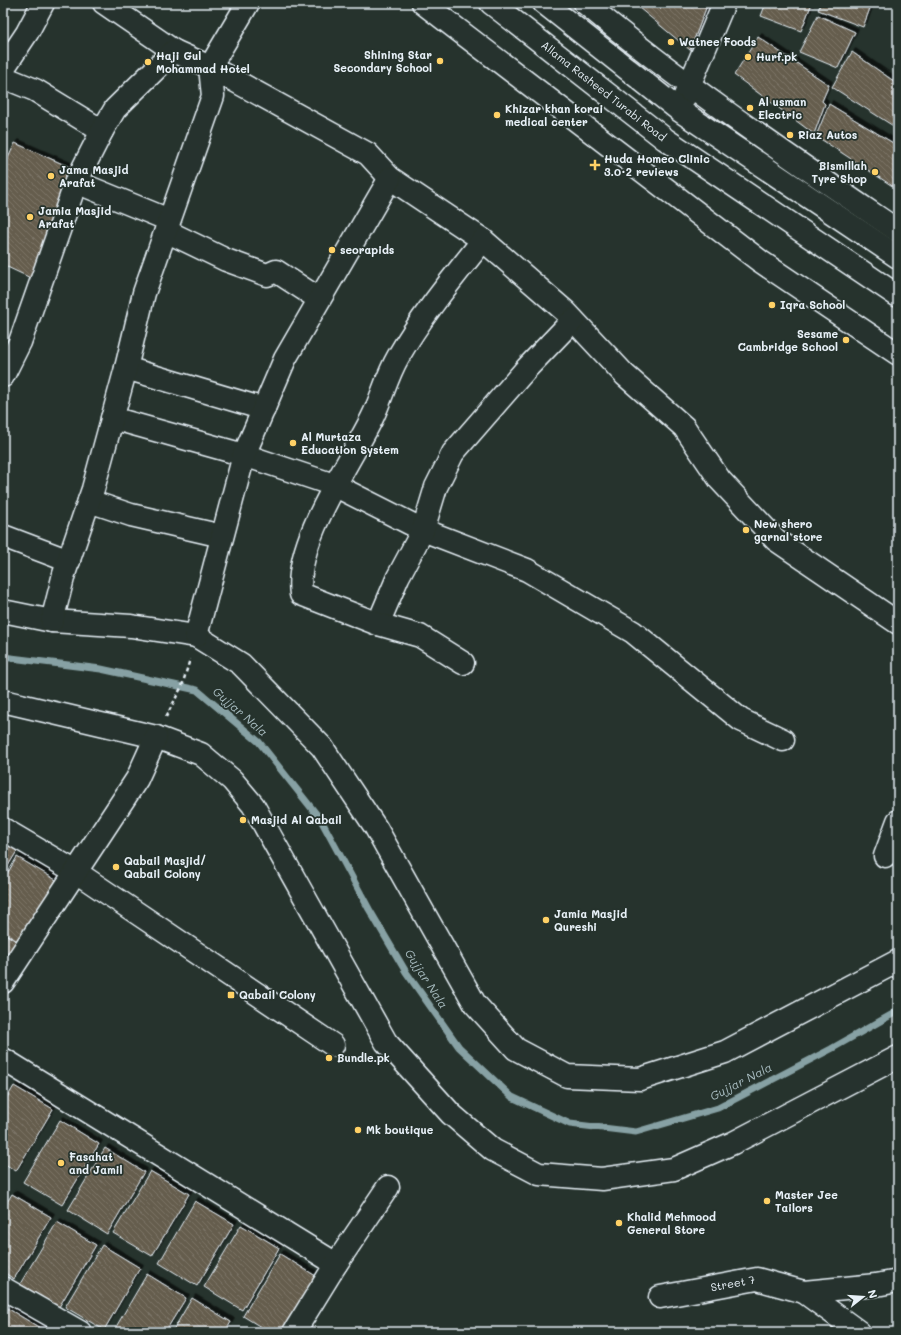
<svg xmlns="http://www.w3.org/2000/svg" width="901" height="1335" viewBox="0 0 901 1335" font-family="Mali,sans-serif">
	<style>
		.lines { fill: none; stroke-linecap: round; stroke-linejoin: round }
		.stream { stroke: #87a1a4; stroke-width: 7 }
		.building { fill: url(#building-back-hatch); stroke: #e8f1f8; filter: url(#shadow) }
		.minor-casing { stroke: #e8f1f8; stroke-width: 25 }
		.secondary-casing { stroke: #e8f1f8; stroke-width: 25 }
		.path { stroke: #e8f1f8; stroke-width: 2.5; stroke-dasharray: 4 3; stroke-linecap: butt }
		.minor { stroke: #26332d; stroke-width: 22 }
		.secondary { stroke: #26332d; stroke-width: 22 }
		.poi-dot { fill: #ffd166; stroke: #26332d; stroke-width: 1.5 }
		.labels { text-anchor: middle; stroke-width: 3.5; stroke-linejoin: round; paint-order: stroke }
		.poi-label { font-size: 11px; font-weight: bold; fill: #e8f1f8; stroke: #26332d; text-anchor: start }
		.street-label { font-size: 11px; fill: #e8f1f8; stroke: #26332d }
		.water-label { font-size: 12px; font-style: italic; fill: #a8bcc0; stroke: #26332d }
	</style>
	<defs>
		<pattern id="building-back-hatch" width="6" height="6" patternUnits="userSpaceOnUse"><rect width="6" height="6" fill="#655d4e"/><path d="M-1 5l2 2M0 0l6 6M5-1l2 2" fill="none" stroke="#7b7568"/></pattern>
		<filter id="shadow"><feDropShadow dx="3.5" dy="-3.5" stdDeviation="0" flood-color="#0009"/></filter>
	</defs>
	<rect width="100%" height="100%" fill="#26332d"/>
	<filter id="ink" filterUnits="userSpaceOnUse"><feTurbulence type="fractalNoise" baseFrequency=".025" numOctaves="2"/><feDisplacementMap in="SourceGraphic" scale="8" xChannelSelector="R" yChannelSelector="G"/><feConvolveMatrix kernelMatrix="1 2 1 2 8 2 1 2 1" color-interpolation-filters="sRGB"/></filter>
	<g filter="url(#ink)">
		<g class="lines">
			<path class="stream" d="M3,657L101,669L197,690L259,742L321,820L369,909L406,972L459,1047L512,1097L570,1124L636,1132L718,1108L831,1049L898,1011"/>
		</g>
		<g class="building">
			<path d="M633,3H708L690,50Z"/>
			<path d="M766,3H812L801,31L761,16Z"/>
			<path d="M821,3H872L863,27L818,10Z"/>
			<path d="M818,15L855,32L838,68L799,52Z"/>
			<path d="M758,37L829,85L822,101L825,104L814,134L734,75Z"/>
			<path d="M852,52L898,84V129L832,87Z"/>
			<path d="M829,104L898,146L897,189L816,136Z"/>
			<path d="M15,143L74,169L35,280L3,265V169Z"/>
			<path d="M3,842L17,851L3,874Z"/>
			<path d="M17,857L56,880L19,942L3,932V881Z"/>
			<path d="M3,933L21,944L3,974Z"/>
			<path d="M14,1086L53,1109L16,1171L3,1163V1104Z"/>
			<path d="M60,1120L99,1144L62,1205L23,1182Z"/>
			<path d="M105,1148L144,1172L107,1234L68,1210Z"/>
			<path d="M150,1171L189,1194L152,1256L113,1233Z"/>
			<path d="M12,1194L51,1217L14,1279L3,1272V1209Z"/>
			<path d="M195,1201L234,1224L197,1286L159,1263Z"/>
			<path d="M57,1222L96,1245L59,1307L20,1284Z"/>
			<path d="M241,1225L279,1248L242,1310L204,1287Z"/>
			<path d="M102,1245L140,1268L104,1330L65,1307Z"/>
			<path d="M280,1254L319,1278L286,1332H269L243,1316Z"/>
			<path d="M147,1274L186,1298L165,1332H113Z"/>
			<path d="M192,1298L231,1322L225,1332H172Z"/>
			<path d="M7,1308L45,1331V1332H3V1314Z"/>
		</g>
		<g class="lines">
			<defs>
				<g id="minor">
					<path d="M104,3L174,51L210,67L368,154L390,178L483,240L566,312L625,375L684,427L720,480L776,540L898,623"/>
					<path d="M423,3L760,261L898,354"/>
					<path d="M585,3C684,86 791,158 898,231"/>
					<path d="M3,69L27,33L43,3"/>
					<path d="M3,77L35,90L102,131"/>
					<path d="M684,98L724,3"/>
					<path d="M76,182L169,220"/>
					<path d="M166,231L226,260L267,275L276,271L319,299"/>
					<path d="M126,368L264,409"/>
					<path d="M3,376L20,342L76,182L102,131L115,109L174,51"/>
					<path d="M112,418L244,455L334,485L423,530L527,570L633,632L741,720L783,740"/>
					<path d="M89,501L131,515L222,536"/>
					<path d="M3,536L69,561"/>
					<path d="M3,611L52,621L131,626L196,636L241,664L322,747L376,828L475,1004L516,1049L567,1076L640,1079L725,1052L898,961"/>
					<path d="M52,621L64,574L93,489L126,368L144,293L213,96L210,67L248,3"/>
					<path d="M378,624L398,577L423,530L436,487L453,453L527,368L573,320"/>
					<path d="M196,636L244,455L285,359L390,178"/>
					<path d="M463,663L420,636L378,624L301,594C293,542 351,462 373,416C382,397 387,376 398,357C422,315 453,278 483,240"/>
					<path d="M3,701L156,737L201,754L232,780L253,805L386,1042L451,1114L493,1150L539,1174L602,1179L674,1169L733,1143L898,1057"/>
					<path d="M3,829L76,872L333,1045"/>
					<path d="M885,856L898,821"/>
					<path d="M3,982L137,779L156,737"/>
					<path d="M3,1059L336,1264"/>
					<path d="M3,1288L80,1332"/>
					<path d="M804,1292L859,1332"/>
					<path id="s1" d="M660,1297L757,1279L804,1292L876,1285L898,1281"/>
					<path d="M294,1332L336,1264L388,1187"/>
				</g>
				<g id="secondary">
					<path id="s2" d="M491,3L665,139L898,296"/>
					<path d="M544,3L679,110L898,257"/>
				</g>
			</defs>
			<use href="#minor" class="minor-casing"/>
			<use href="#secondary" class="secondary-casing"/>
			<path class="path" d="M166,717L182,686L190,659"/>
			<use href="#minor" class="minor"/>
			<use href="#secondary" class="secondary"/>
		</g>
	</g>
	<g class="poi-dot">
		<circle cx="671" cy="42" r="4"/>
		<circle cx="748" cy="57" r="4"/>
		<circle cx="440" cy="61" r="4"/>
		<circle cx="148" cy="62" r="4"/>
		<circle cx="750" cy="108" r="4"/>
		<circle cx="497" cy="115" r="4"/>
		<circle cx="790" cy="135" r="4"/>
		<path d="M593 159h4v4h4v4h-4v4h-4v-4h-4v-4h4z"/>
		<circle cx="875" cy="172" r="4"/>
		<circle cx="51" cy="176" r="4"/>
		<circle cx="30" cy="217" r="4"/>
		<circle cx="332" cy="250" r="4"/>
		<circle cx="772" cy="305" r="4"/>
		<circle cx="846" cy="340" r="4"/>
		<circle cx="293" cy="443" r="4"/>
		<circle cx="746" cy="530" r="4"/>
		<circle cx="243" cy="820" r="4"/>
		<circle cx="116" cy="867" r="4"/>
		<circle cx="546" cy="920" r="4"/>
		<rect x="227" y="991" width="8" height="8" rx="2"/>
		<circle cx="329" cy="1058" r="4"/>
		<circle cx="358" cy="1130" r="4"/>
		<circle cx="61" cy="1163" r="4"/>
		<circle cx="767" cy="1201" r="4"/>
		<circle cx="619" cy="1223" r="4"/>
	</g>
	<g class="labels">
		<g class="poi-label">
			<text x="679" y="46">Watnee Foods</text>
			<text x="432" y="59" text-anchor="end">Shining Star<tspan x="432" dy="13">Secondary School</tspan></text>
			<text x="156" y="60">Haji Gul<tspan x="156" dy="13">Mohammad Hotel</tspan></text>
			<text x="756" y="61">Hurf.pk</text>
			<text x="758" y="106">Al usman<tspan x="758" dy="13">Electric</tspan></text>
			<text x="505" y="113">Khizar khan korai<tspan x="505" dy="13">medical center</tspan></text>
			<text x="798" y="139">Riaz Autos</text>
			<text x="604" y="163">Huda Homeo Clinic<tspan x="604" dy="13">3.0·2 reviews</tspan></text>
			<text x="867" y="170" text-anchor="end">Bismillah<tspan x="867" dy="13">Tyre Shop</tspan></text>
			<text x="59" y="174">Jama Masjid<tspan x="59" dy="13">Arafat</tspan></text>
			<text x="38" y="215">Jamia Masjid<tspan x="38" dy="13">Arafat</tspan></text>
			<text x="340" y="254">seorapids</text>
			<text x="780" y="309">Iqra School</text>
			<text x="838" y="338" text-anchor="end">Sesame<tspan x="838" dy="13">Cambridge School</tspan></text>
			<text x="301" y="441">Al Murtaza<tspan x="301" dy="13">Education System</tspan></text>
			<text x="754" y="528">New shero<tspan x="754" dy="13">garnal store</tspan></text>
			<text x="251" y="824">Masjid Al Qabail</text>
			<text x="124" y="865">Qabail Masjid/<tspan x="124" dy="13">Qabail Colony</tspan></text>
			<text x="554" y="918">Jamia Masjid<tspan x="554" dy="13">Qureshi</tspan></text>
			<text x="239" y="999">Qabail Colony</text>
			<text x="337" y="1062">Bundle.pk</text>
			<text x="366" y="1134">Mk boutique</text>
			<text x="69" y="1161">Fasahat<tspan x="69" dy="13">and Jamil</tspan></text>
			<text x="775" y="1199">Master Jee<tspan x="775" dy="13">Tailors</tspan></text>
			<text x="627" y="1221">Khalid Mehmood<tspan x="627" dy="13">General Store</tspan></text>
		</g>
		<g class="street-label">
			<text dy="4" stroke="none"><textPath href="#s2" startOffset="143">Allama Rasheed Turabi Road</textPath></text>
			<text dy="4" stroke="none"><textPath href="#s1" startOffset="74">Street 7</textPath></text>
		</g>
		<g class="water-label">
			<text transform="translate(240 712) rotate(41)" y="4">Gujjar Nala</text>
			<text transform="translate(426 979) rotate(57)" y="4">Gujjar Nala</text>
			<text transform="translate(741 1082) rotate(-27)" y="4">Gujjar Nala</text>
		</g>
	</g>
	<rect width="901" height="1335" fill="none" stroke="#26332d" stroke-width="16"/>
	<rect x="8" y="8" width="885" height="1319" fill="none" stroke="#e8f1f8" stroke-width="1.5" filter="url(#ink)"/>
	<g transform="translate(863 1297) rotate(73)" stroke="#26332d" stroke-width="3" paint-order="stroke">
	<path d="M0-3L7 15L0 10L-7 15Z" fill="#e8f1f8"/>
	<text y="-6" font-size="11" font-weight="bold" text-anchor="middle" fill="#e8f1f8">N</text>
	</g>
</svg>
